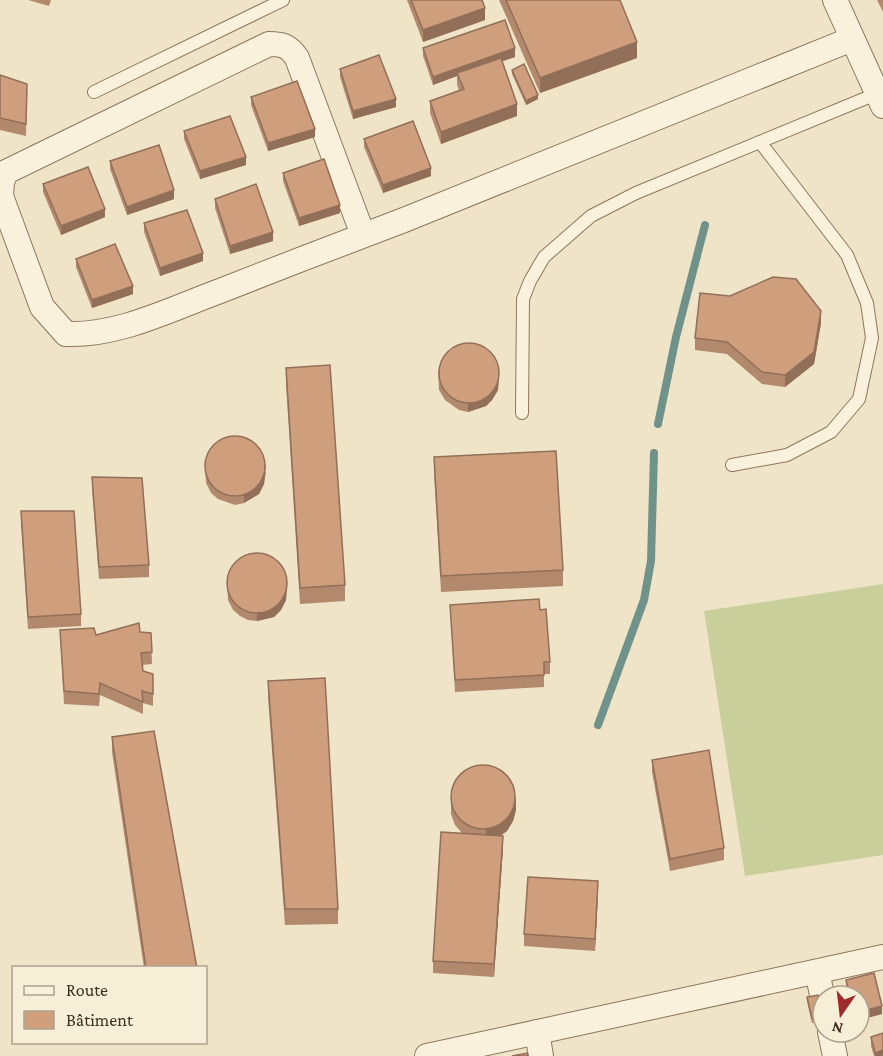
<svg xmlns="http://www.w3.org/2000/svg" width="883" height="1056" viewBox="0 0 883 1056" font-family="'Crimson Pro',serif">
	<style>
		.grass { fill: #c9cf9b }
		.lines { fill: none; stroke-linecap: round; stroke-linejoin: round }
		.stream { stroke: #6f938a; stroke-width: 8 }
		.lane-casing { stroke: #8d765c; stroke-width: 14 }
		.street-casing { stroke: #8d765c; stroke-width: 26 }
		.lane { stroke: #faf1dc; stroke-width: 12 }
		.street { stroke: #faf1dc; stroke-width: 24 }
		.wall { fill: #b2896c }
		.shaded-wall { fill: #916f58 }
		.building { fill: #cf9f7d; stroke: #916f58; stroke-width: 1.5 }
	</style>
	<rect width="100%" height="100%" fill="#f0e4c8"/>
	<path class="grass" d="M883,584V855L745,876L704,611Z"/>
	<g class="lines">
		<g class="stream">
			<path d="M658,424L676,337L705,225"/>
			<path d="M598,725L644,600L651,561L654,453"/>
		</g>
		<defs>
			<g id="lane">
				<path d="M94,92L283,0"/>
				<path d="M522,413L523,299L530,281L544,257L591,216L636,193L876,94"/>
				<path d="M732,465L787,455L831,432L859,399L872,338L867,303L847,255L760,142"/>
			</g>
			<g id="street">
				<path d="M835,0L883,106"/>
				<path d="M363,235L297,58C289,46 283,44 269,44L6,172L2,182L1,196L42,307L66,334C119,336 171,309 220,291C281,267 343,243 404,220L852,39"/>
				<path d="M817,972L823,999"/>
				<path d="M537,1032L541,1056"/>
				<path d="M830,1032L835,1056"/>
				<path d="M427,1056L883,957"/>
			</g>
		</defs>
		<use href="#lane" class="lane-casing"/>
		<use href="#street" class="street-casing"/>
		<use href="#lane" class="lane"/>
		<use href="#street" class="street"/>
	</g>
	<g class="wall">
		<path d="M28,0H51L49,6Z"/>
		<path d="M407,0H482L485,20L423,42Z"/>
		<path d="M499,0H620L637,58L540,93Z"/>
		<path d="M877,0H883V12Z"/>
		<path d="M423,48L515,57L502,61L517,116L441,144L430,113V101L459,90L457,85V76L433,85L423,56Z"/>
		<path d="M340,69L396,107L353,119L340,77Z"/>
		<path d="M512,70L538,99L526,105L512,74Z"/>
		<path d="M0,75L27,84L26,136L0,130Z"/>
		<path d="M251,97L315,137L268,151L251,105Z"/>
		<path d="M184,131L246,165L200,179L184,139Z"/>
		<path d="M364,139L431,176L383,193L364,147Z"/>
		<path d="M110,161L174,199L127,215L110,169Z"/>
		<path d="M283,173L340,213L299,226L283,181Z"/>
		<path d="M43,184L105,217L61,235L43,192Z"/>
		<path d="M215,199L273,241L230,254L215,208Z"/>
		<path d="M144,223L203,261L160,276L144,232Z"/>
		<path d="M76,259L133,294L92,308L76,267Z"/>
		<path d="M821,323L814,364L785,387L762,384L727,354L695,350V338Z"/>
		<path d="M286,368L345,585V601L300,604L286,384Z"/>
		<path d="M438,370L499,379L498,390L492,400L486,406L468,412L459,410L445,400L439,390Z"/>
		<path d="M434,457L563,570V586L441,592L434,473Z"/>
		<path d="M205,463L266,472L264,484L259,494L244,503L235,505L218,499L211,493L206,483Z"/>
		<path d="M92,477L149,565V577L99,579L92,489Z"/>
		<path d="M21,511L81,614V626L28,629L21,523Z"/>
		<path d="M227,580L287,589L286,600L281,610L274,617L257,621L248,620L240,616L233,610L228,600Z"/>
		<path d="M450,605L540,610L550,662V674H544V687L455,692Z"/>
		<path d="M60,630L96,635L140,632L151,633L152,664L142,665L143,671L153,674V706L143,703V714L100,695L99,706L64,704Z"/>
		<path d="M268,681L338,909V924L285,925L268,697Z"/>
		<path d="M112,737L197,968H144L112,752Z"/>
		<path d="M652,760L724,848V860L670,871L652,772Z"/>
		<path d="M451,802L516,810L513,821L507,831L500,836L503,848L494,977L433,973V961L462,833L455,825L451,814Z"/>
		<path d="M598,893L595,951L524,946V934Z"/>
		<path d="M846,980L882,1014L859,1020V996H848L846,988Z"/>
		<path d="M807,997L823,1016V1021L812,1023L807,1001Z"/>
		<path d="M871,1037L883,1056H874L871,1046Z"/>
	</g>
	<g class="shaded-wall">
		<path d="M485,8V20L423,42V30Z"/>
		<path d="M637,42V58L540,93V78Z"/>
		<path d="M515,48V57L459,76L457,73V76L433,85V77Z"/>
		<path d="M538,95V99L526,105V101Z"/>
		<path d="M396,99V107L353,119V111Z"/>
		<path d="M517,104V116L441,144V132Z"/>
		<path d="M315,129V137L268,151V143Z"/>
		<path d="M246,157V165L200,179V171Z"/>
		<path d="M431,168V176L383,193V185Z"/>
		<path d="M174,190V199L127,215V207Z"/>
		<path d="M340,205V213L299,226V218Z"/>
		<path d="M105,209V217L61,235V226Z"/>
		<path d="M273,232V241L230,254V246Z"/>
		<path d="M203,253V261L160,276V268Z"/>
		<path d="M133,286V294L92,308V300Z"/>
		<path d="M821,311V323L814,364L785,387V375Z"/>
		<path d="M499,371L498,390L492,400L486,406L468,412V403Z"/>
		<path d="M266,464L264,484L259,494L244,503V495Z"/>
		<path d="M287,581L286,600L281,610L274,617L257,621V613Z"/>
		<path d="M516,798V810L513,821L507,831L497,838L486,841V829Z"/>
		<path d="M503,836V848L494,977V964Z"/>
		<path d="M598,881V893L595,951V939Z"/>
		<path d="M882,1006V1014L859,1020V1012Z"/>
		<path d="M883,1050V1056H875V1053Z"/>
	</g>
	<g class="building">
		<path d="M411,0H482L485,8L423,30Z"/>
		<path d="M506,0H620L637,42L540,78Z"/>
		<path d="M505,20L515,48L433,77L423,48Z"/>
		<path d="M379,55L396,99L353,111L340,69Z"/>
		<path d="M501,58L517,104L441,132L430,101L464,89L457,73Z"/>
		<path d="M524,64L538,95L526,101L512,70Z"/>
		<path d="M0,75L27,84L26,124L0,118Z"/>
		<path d="M297,81L315,129L268,143L251,97Z"/>
		<path d="M230,116L246,157L200,171L184,131Z"/>
		<path d="M413,121L431,168L383,185L364,139Z"/>
		<path d="M159,145L174,190L127,207L110,161Z"/>
		<path d="M324,159L340,205L299,218L283,173Z"/>
		<path d="M88,167L105,209L61,226L43,184Z"/>
		<path d="M256,184L273,232L230,246L215,199Z"/>
		<path d="M187,210L203,253L160,268L144,223Z"/>
		<path d="M115,244L133,286L92,300L76,259Z"/>
		<path d="M773,277L796,279L821,311L814,352L785,375L762,372L727,342L695,338L700,293L730,296Z"/>
		<circle cx="469" cy="373" r="30"/>
		<path d="M330,365L345,585L300,588L286,368Z"/>
		<circle cx="235" cy="466" r="30"/>
		<path d="M556,451L563,570L441,576L434,457Z"/>
		<path d="M92,477L142,478L149,565L99,567Z"/>
		<path d="M21,511H74L81,614L28,617Z"/>
		<circle cx="257" cy="583" r="30"/>
		<path d="M539,599L540,610L546,609L550,662H544V675L455,680L450,605Z"/>
		<path d="M139,623L140,632L151,633L152,652L141,653L143,671L153,674V694L142,691L143,702L100,683L99,694L64,691L60,630L94,628L96,635Z"/>
		<path d="M325,678L338,909H285L268,681Z"/>
		<path d="M154,731L197,968H146L112,737Z"/>
		<path d="M709,750L724,848L670,859L652,760Z"/>
		<circle cx="483" cy="797" r="32"/>
		<path d="M441,832L503,836L494,964L433,961Z"/>
		<path d="M528,877L598,881L595,939L524,934Z"/>
		<path d="M874,973L882,1006L859,1012V996H850L846,980Z"/>
		<path d="M818,995L823,1016L812,1019L807,997Z"/>
		<path d="M883,1033V1050L875,1053L871,1037Z"/>
		<path d="M527,1053L528,1056H512Z"/>
	</g>
	<rect x="12" y="966" width="195" height="78" fill="#f7eed8" stroke="#ada18e" stroke-width="1.5"/>
	<rect x="24" y="986" width="30" height="9" fill="#faf1dc" stroke="#ada18e" stroke-width="1.5"/>
	<text x="66" y="996" font-size="18" fill="#3d2e20">Route</text>
	<rect x="24" y="1011" width="30" height="18" fill="#cf9f7d" stroke="#ada18e" stroke-width="1.5"/>
	<text x="66" y="1026" font-size="18" fill="#3d2e20">Bâtiment</text>
	<g transform="translate(841 1014) rotate(194)"><circle r="28" fill="#f7eed8" stroke="#ada18e" stroke-width="1.5"/>
	<path d="M0-4.5L10 22L0 15L-10 22Z" fill="#9e2a2b"/>
	<text y="-9" font-size="16" font-weight="bold" text-anchor="middle" fill="#3d2e20">N</text>
	</g>
</svg>
